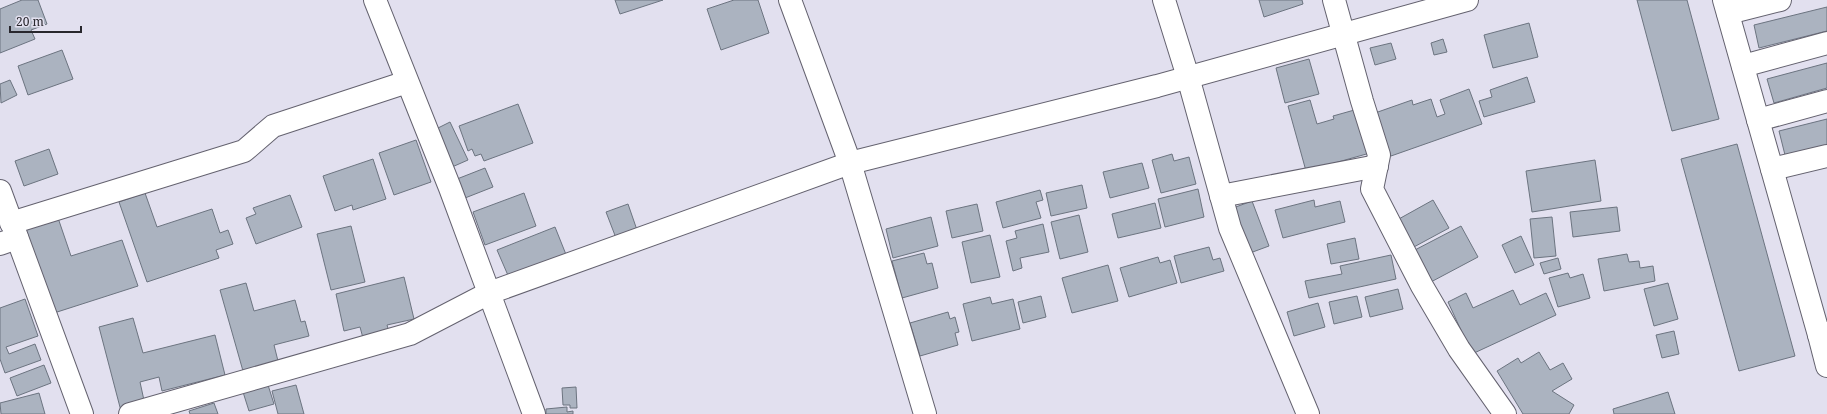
<svg xmlns="http://www.w3.org/2000/svg" width="1827" height="414" viewBox="0 0 1827 414" font-family="'Noto Serif',serif">
	<style>
		.building { fill: #abb3c0; stroke: #6c7480 }
		.lines { fill: none; stroke-linecap: round; stroke-linejoin: round }
		.street-casing { stroke: #64626f; stroke-width: 24 }
		.street { stroke: #fff; stroke-width: 22 }
	</style>
	<rect width="100%" height="100%" fill="#e2e0ef"/>
	<g class="building">
		<path d="M22,0H38L47,24L31,30L35,39L0,53V9Z"/>
		<path d="M615,0H663L620,14Z"/>
		<path d="M734,0H758L769,33L721,50L707,9Z"/>
		<path d="M1259,0H1302L1303,4L1264,17Z"/>
		<path d="M1637,0H1687L1719,119L1672,131Z"/>
		<path d="M1827,7V31L1759,48L1754,25Z"/>
		<path d="M1529,23L1538,57L1493,68L1484,35Z"/>
		<path d="M1443,39L1447,52L1434,55L1431,43Z"/>
		<path d="M1391,43L1396,59L1375,65L1370,48Z"/>
		<path d="M62,50L73,79L28,95L18,66Z"/>
		<path d="M1309,59L1319,94L1285,103L1276,68Z"/>
		<path d="M1827,63V88L1774,103L1767,79Z"/>
		<path d="M1527,77L1535,102L1484,117L1479,101L1492,97L1490,90Z"/>
		<path d="M10,80L17,95L1,103L0,84Z"/>
		<path d="M1469,89L1482,124L1391,156L1375,113L1412,100L1413,105L1431,99L1437,117L1445,114L1440,100Z"/>
		<path d="M1310,100L1317,124L1334,119L1333,116L1358,109L1370,153L1306,171L1288,106Z"/>
		<path d="M518,104L533,143L484,161L481,154L475,156L472,149L468,151L459,126Z"/>
		<path d="M1827,119V145L1785,155L1779,131Z"/>
		<path d="M450,122L468,160L452,167L434,130Z"/>
		<path d="M416,140L431,182L394,195L379,153Z"/>
		<path d="M1737,144L1795,356L1739,371L1681,159Z"/>
		<path d="M49,149L58,174L24,186L15,161Z"/>
		<path d="M1172,154L1174,161L1189,157L1196,184L1161,193L1152,160Z"/>
		<path d="M373,159L386,199L353,210L352,205L335,211L323,176Z"/>
		<path d="M1595,160L1601,201L1532,212L1526,171Z"/>
		<path d="M1142,163L1149,188L1110,198L1103,172Z"/>
		<path d="M485,168L493,187L465,198L457,179Z"/>
		<path d="M1082,185L1087,208L1051,216L1046,193Z"/>
		<path d="M1198,189L1204,217L1165,227L1158,199Z"/>
		<path d="M1040,190L1043,200L1036,202L1041,218L1003,228L996,202Z"/>
		<path d="M145,193L157,227L212,209L220,233L228,230L233,244L216,250L219,258L147,282L119,202Z"/>
		<path d="M524,193L536,226L485,245L473,212Z"/>
		<path d="M290,195L302,227L256,244L246,218L256,214L253,208Z"/>
		<path d="M1314,200L1315,207L1340,201L1345,222L1283,238L1275,210Z"/>
		<path d="M1433,200L1449,228L1412,248L1397,220Z"/>
		<path d="M1252,201L1269,246L1250,253L1233,208Z"/>
		<path d="M1155,203L1161,228L1118,238L1112,214Z"/>
		<path d="M628,204L637,230L616,238L606,212Z"/>
		<path d="M977,204L983,231L952,238L946,211Z"/>
		<path d="M1617,207L1620,231L1573,237L1570,212Z"/>
		<path d="M57,215L71,256L122,240L138,286L54,313L24,225Z"/>
		<path d="M1079,215L1088,252L1060,259L1051,222Z"/>
		<path d="M931,217L938,246L893,258L886,229Z"/>
		<path d="M1552,217L1556,256L1534,258L1530,219Z"/>
		<path d="M1043,224L1049,252L1020,258L1022,268L1013,271L1006,241L1017,238L1015,231Z"/>
		<path d="M351,226L365,282L331,290L317,234Z"/>
		<path d="M1461,226L1478,257L1429,283L1413,251Z"/>
		<path d="M555,227L567,257L510,280L497,250Z"/>
		<path d="M990,235L1000,277L971,283L962,242Z"/>
		<path d="M1521,236L1534,265L1515,273L1502,245Z"/>
		<path d="M1355,238L1359,259L1331,264L1327,244Z"/>
		<path d="M1209,247L1213,260L1220,258L1224,271L1181,283L1174,256Z"/>
		<path d="M924,253L927,264L932,263L938,288L902,298L892,261Z"/>
		<path d="M1627,254L1629,262L1639,261L1640,268L1653,266L1655,281L1604,291L1598,259Z"/>
		<path d="M1391,255L1396,279L1309,298L1305,281L1342,274L1340,266Z"/>
		<path d="M1158,257L1160,263L1170,260L1177,283L1129,297L1120,268Z"/>
		<path d="M1558,258L1561,269L1544,274L1540,263Z"/>
		<path d="M1108,265L1118,301L1072,313L1062,278Z"/>
		<path d="M1568,273L1570,278L1583,274L1590,298L1558,307L1549,278Z"/>
		<path d="M404,277L414,319L387,325L389,332L363,338L360,327L344,331L336,294Z"/>
		<path d="M246,283L254,311L295,300L301,322L305,321L309,336L274,345L278,361L243,371L220,290Z"/>
		<path d="M1668,283L1678,319L1654,326L1644,289Z"/>
		<path d="M1398,289L1403,309L1370,317L1365,297Z"/>
		<path d="M1513,290L1520,305L1546,293L1556,315L1472,354L1448,302L1466,293L1473,308Z"/>
		<path d="M1041,296L1046,317L1023,323L1018,302Z"/>
		<path d="M1357,296L1362,317L1334,324L1329,302Z"/>
		<path d="M990,297L992,304L1013,299L1020,329L972,341L963,304Z"/>
		<path d="M25,299L38,336L6,347L9,354L35,344L41,360L5,373L0,359V308Z"/>
		<path d="M1318,303L1325,327L1294,336L1287,312Z"/>
		<path d="M948,312L950,319L955,317L959,332L955,333L958,345L920,356L910,323Z"/>
		<path d="M133,318L143,353L215,335L225,375L162,391L159,377L140,382L145,405L121,411L99,327Z"/>
		<path d="M1674,331L1679,354L1662,358L1656,335Z"/>
		<path d="M1539,352L1550,370L1563,363L1572,379L1552,391L1574,405L1569,414H1523L1497,371L1518,358L1521,363Z"/>
		<path d="M44,365L51,383L17,396L10,378Z"/>
		<path d="M268,385L274,404L249,411L243,392Z"/>
		<path d="M296,385L304,414H278L272,391Z"/>
		<path d="M576,387L577,408H570V405H563L562,388Z"/>
		<path d="M1668,392L1675,414H1614L1613,409Z"/>
		<path d="M39,393L45,414H1L0,403Z"/>
		<path d="M214,403L218,414H190L189,411Z"/>
		<path d="M567,407V412L573,411V414H546V409Z"/>
	</g>
	<g class="lines">
		<defs>
			<g id="street">
				<path d="M375,0L450,188L534,414"/>
				<path d="M790,0L850,163L925,414"/>
				<path d="M1164,0L1188,77L1230,228L1308,414"/>
				<path d="M1334,0L1362,101L1379,155L1372,189L1422,286L1459,349L1505,414"/>
				<path d="M1724,0L1819,335L1827,333"/>
				<path d="M1728,13L1780,0"/>
				<path d="M1743,66L1827,43"/>
				<path d="M1758,120L1827,101"/>
				<path d="M1772,169L1827,156"/>
				<path d="M0,191L82,414"/>
				<path d="M1221,196L1377,166"/>
				<path d="M11,223L244,151L273,126L407,82"/>
				<path d="M0,244L17,238"/>
				<path d="M1819,335L1827,366"/>
				<path d="M130,414L410,334L489,293L850,163L1157,86L1467,0"/>
			</g>
		</defs>
		<use href="#street" class="street-casing"/>
		<use href="#street" class="street"/>
	</g>
	<path d="M10 26v6h71v-6" fill="none" stroke="#28272d" stroke-width="2"/>
	<text x="16" y="26" font-size="12" fill="#28272d" stroke="#e2e0ef" stroke-width="3" paint-order="stroke">20 m</text>
</svg>
